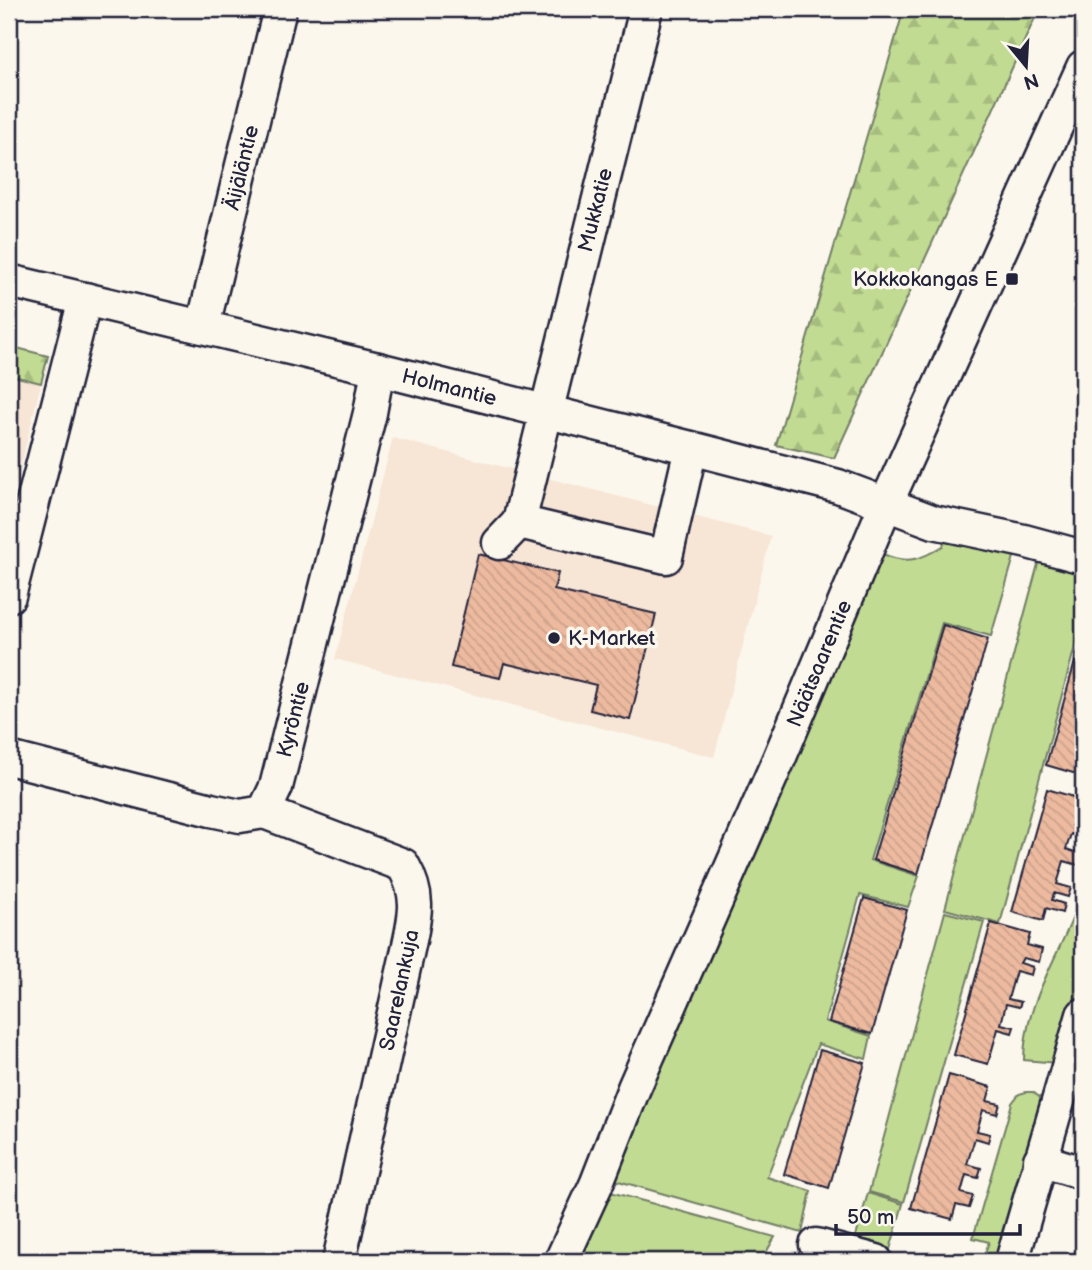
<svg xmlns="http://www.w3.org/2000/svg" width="1092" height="1270" viewBox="0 0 1092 1270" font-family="'Balsamiq Sans',sans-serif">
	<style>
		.built { fill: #f7e5d5 }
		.green { fill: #c1db92; stroke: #727e66; stroke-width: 2 }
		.forest { fill: url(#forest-firs); stroke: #727e66; stroke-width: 2 }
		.building { fill: url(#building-back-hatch); stroke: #22223b; stroke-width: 2 }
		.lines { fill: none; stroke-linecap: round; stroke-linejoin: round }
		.minor-casing { stroke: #22223b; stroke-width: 37 }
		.minor { stroke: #fbf7ec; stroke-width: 32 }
		.poi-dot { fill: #22223b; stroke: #fbf7ec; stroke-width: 2.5 }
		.labels { text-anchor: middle; stroke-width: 7; stroke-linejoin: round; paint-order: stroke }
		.street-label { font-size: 21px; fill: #22223b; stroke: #fbf7ec }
		.poi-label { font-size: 21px; fill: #22223b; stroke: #fbf7ec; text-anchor: end }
	</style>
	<defs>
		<pattern id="forest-firs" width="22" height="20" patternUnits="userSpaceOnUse" patternTransform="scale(1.75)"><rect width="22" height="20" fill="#c1db92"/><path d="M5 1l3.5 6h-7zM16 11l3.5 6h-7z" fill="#a6bc7f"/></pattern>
		<pattern id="building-back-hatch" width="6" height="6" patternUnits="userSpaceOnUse" patternTransform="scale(1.75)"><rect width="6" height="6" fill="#edba9f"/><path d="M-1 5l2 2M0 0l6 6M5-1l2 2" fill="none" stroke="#cba08a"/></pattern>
	</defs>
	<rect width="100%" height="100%" fill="#fbf7ec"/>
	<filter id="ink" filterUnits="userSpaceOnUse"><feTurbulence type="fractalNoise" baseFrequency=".0143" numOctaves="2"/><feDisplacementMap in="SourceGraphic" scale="14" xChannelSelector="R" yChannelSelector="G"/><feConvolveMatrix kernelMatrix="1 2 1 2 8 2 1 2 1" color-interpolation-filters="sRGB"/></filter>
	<g filter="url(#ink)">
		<g class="built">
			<path d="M9,375L41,383L9,515Z"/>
			<path d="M393,438L771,536L714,757L335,659Z"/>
		</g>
		<g class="green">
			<path d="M949,528L1018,543L991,636L942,623L870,860L919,876L908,907L860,895L825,1021L871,1036L866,1059L818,1044L767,1177L811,1191L802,1233L608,1178L727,914L883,554C907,565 922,559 943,546Z"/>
			<path d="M1041,553L1083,564V617L1000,924L945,909Z"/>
			<path d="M1083,890V974L1057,1063L1024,1060C1024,999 1066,947 1083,890Z"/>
			<path d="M945,912L984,922L904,1202L869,1192Z"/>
			<path d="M1026,1092H1033L1043,1100L999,1261H982L989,1242L973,1238L1012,1103L1019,1094Z"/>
			<path d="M603,1190L775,1237L764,1256L777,1261H575Z"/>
			<path d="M868,1193L903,1204L889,1253L854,1243Z"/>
		</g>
		<g class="forest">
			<path d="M904,9H1039L834,458L776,445Z"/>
			<path d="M9,346L48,356L41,383L9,375Z"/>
		</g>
		<g class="building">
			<path d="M478,554L558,573L554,590L656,614L630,720L590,710L596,685L504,663L500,678L451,667Z"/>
			<path d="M943,625L988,639L918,874L873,860Z"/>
			<path d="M1083,633V764L1080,775L1046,765Z"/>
			<path d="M1047,789L1080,799L1072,825L1083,829V838L1071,834L1066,849L1081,854L1078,865L1064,861L1057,884L1071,888L1068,897L1054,893L1052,900L1064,904L1062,913L1046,908L1043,921L1012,912Z"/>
			<path d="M864,898L907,910L872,1034L829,1022Z"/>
			<path d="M991,923L1030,934L1027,945L1042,949L1039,962L1023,958L1020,963L1033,967L1031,975L1016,971L1008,999L1021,1002L1019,1007L1006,1004L1001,1024L1014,1027L1012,1033L998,1029L988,1064L954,1055Z"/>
			<path d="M820,1050L865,1063L829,1188L784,1174Z"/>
			<path d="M949,1075L991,1087L987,1101L1000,1104L997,1114L983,1110L977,1131L990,1134L988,1142L975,1138L967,1164L981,1168L978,1178L966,1175L961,1193L973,1196L969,1208L956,1205L952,1219L911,1208Z"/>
		</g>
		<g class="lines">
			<defs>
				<g id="minor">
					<path d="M646,9L519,522L666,557L691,448"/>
					<path id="s1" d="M9,281L378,369L691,448L838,486L934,522L1024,541L1083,557"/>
					<path id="s2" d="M203,326L280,9"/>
					<path d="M499,543L519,522"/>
					<path d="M9,596L85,299"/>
					<path id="s3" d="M9,758L211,810L240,816L264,812L276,787L370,413L378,369"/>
					<path d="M264,812L403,865C420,895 416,913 409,945L339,1261"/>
					<path d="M1040,1160L1083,1173"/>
					<path d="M816,1245L876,1261"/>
					<path id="s4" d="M561,1261L596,1185L634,1088L779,759L886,504L1083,67"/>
					<path d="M1012,1261L1083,1015"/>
				</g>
			</defs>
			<use href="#minor" class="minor-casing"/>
			<use href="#minor" class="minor"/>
		</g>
	</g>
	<g class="poi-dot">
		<rect x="1005" y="272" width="14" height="14" rx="3.5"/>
		<circle cx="554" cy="638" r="7"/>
	</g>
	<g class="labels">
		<g class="street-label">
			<text dy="7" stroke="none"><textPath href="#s2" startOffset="163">Äijäläntie</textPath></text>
			<text transform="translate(595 210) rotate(-76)" y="7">Mukkatie</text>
			<text dy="7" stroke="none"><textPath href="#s1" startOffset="453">Holmantie</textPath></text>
			<text dy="7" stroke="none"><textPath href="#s4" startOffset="651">Näätsaarentie</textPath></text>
			<text dy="7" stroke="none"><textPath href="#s3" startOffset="360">Kyröntie</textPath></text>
			<text transform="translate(399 990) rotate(-78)" y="7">Saarelankuja</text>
		</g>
		<g class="poi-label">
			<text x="998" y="286">Kokkokangas E</text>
			<text x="568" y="645" text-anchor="start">K-Market</text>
		</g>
	</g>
	<rect width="1092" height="1270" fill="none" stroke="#fbf7ec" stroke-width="35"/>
	<rect x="18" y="18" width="1057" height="1235" fill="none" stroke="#22223b" stroke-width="2.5" filter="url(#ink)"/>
	<g transform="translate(1026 66) rotate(162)" stroke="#fbf7ec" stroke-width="5" paint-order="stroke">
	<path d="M0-5L12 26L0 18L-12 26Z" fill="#22223b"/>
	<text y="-10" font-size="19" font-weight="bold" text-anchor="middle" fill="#22223b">N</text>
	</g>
	<path d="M836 1224v10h184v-10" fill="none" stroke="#22223b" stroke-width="3.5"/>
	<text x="847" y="1224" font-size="21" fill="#22223b" stroke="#fbf7ec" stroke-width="5" paint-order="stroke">50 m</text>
</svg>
